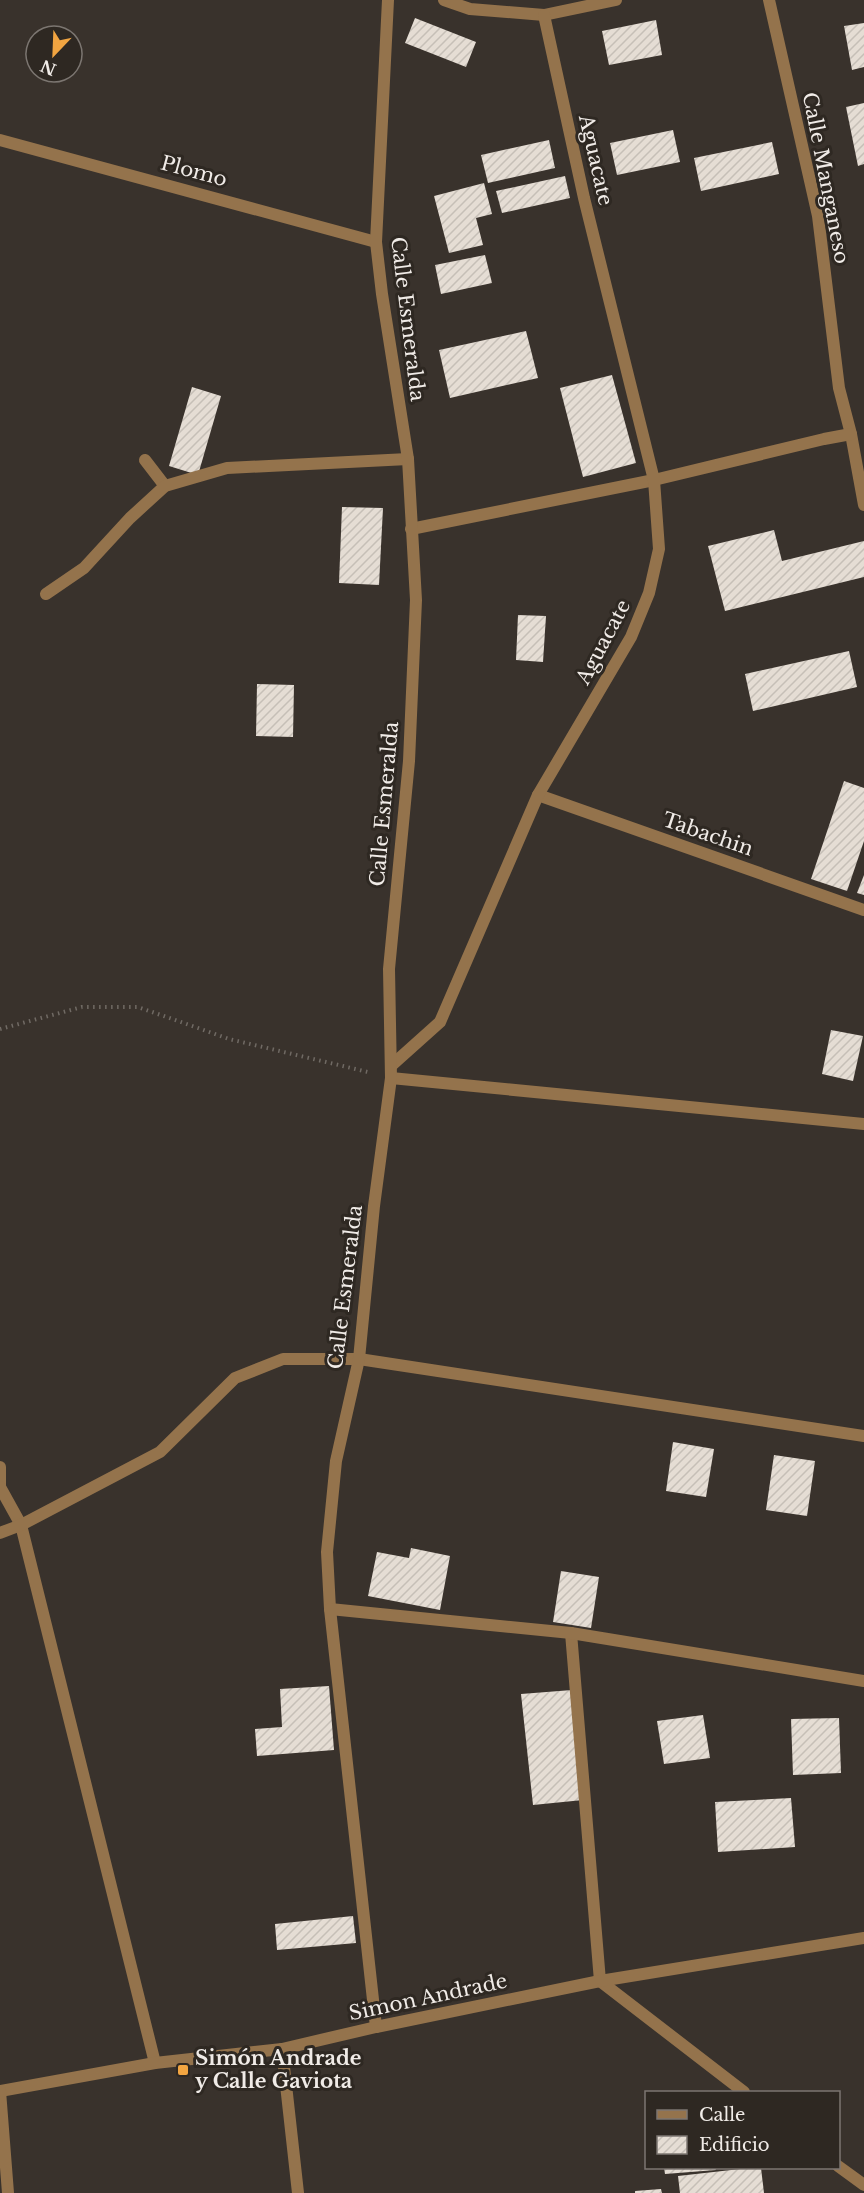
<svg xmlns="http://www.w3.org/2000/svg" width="864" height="2193" viewBox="0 0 864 2193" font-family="'Libre Baskerville',serif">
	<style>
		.building { fill: url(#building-hatch) }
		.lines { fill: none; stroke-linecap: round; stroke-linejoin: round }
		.path { stroke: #706a64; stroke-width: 4; stroke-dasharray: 1.5 4.5; stroke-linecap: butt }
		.street { stroke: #94734c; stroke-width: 12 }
		.poi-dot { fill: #f2a541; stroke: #2e2822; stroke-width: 2 }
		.labels { text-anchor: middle; stroke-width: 6; stroke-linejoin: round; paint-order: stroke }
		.street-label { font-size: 20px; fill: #f0ebe7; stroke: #2e2822 }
		.poi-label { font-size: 20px; font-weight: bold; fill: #f0ebe7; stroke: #2e2822; text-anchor: start }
	</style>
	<defs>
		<pattern id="building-hatch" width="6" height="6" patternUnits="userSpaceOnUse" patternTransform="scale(1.5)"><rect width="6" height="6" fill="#e5ddd4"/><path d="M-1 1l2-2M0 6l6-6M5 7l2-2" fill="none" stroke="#c6bfb7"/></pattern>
	</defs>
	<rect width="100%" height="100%" fill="#39322c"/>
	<g class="building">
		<path d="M415,18L476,42L466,67L405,43Z"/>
		<path d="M656,20L662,55L609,65L602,31Z"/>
		<path d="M864,23V67L852,70L844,26Z"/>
		<path d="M864,103V164L858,166L846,107Z"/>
		<path d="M673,130L680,162L617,175L610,143Z"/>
		<path d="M549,140L555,168L488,183L481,155Z"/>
		<path d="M772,142L779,174L701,191L694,158Z"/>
		<path d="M565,176L570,198L502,213L496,191Z"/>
		<path d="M484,183L492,214L476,218L483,245L449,253L434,196Z"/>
		<path d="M485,255L492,283L441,294L435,265Z"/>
		<path d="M526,331L538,378L450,398L439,350Z"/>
		<path d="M612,375L636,463L583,477L560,388Z"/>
		<path d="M192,387L221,396L198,475L169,466Z"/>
		<path d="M342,507L383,508L379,585L339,583Z"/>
		<path d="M774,530L782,561L864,541V577L725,611L708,546Z"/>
		<path d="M518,615L546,616L543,662L516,660Z"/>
		<path d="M849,651L857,687L753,711L745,674Z"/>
		<path d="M257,684L294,685L293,737L256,736Z"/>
		<path d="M844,781L864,788V841L847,891L811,879Z"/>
		<path d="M864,875V895L857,893Z"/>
		<path d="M831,1030L863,1036L853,1081L822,1074Z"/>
		<path d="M673,1442L714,1449L706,1497L666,1491Z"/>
		<path d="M774,1455L815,1461L807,1516L766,1510Z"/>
		<path d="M411,1548L450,1556L440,1610L368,1596L377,1552L409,1558Z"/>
		<path d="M561,1571L599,1577L591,1628L553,1622Z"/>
		<path d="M329,1686L334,1750L257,1756L255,1729L282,1727L280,1689Z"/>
		<path d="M572,1690L583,1800L533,1805L521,1694Z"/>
		<path d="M703,1715L710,1758L664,1764L657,1721Z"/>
		<path d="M839,1718L841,1773L793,1775L791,1719Z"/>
		<path d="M791,1798L795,1847L718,1852L715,1802Z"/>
		<path d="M353,1916L356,1943L277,1950L275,1924Z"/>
		<path d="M664,2168H715L716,2170L665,2174Z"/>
		<path d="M749,2168H761L764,2193H680L678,2176Z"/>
		<path d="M661,2189L662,2193H635V2191Z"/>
	</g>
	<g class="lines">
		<path class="path" d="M0,1029L82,1007H138L229,1039L368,1072"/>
		<g class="street">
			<path d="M444,0L470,9L544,15L616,0"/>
			<path d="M769,0L818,216L839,388L851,434L864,505"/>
			<path d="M0,140L376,242"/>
			<path d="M145,460L165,486"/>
			<path d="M411,529L654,480L824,439L851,434"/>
			<path d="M46,594L84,568L130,518L165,486L227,468L408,459"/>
			<path d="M538,795L864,910"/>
			<path d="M392,1065L440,1022L538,795L631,637L649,593L659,549L654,480L584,198L544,15"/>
			<path d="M391,1078L864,1124"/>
			<path d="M0,1467V1487"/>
			<path d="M0,1487L21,1525L155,2063"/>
			<path d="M0,1533L21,1525L160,1452L235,1378L283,1359H359L864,1436"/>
			<path d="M330,1609L327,1552L336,1461L359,1359L374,1206L391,1078L389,969L409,761L416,600L408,459L382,294L376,242L388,0"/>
			<path d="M571,1633L600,1981L744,2092"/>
			<path d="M376,2027L330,1609L571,1633L864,1681"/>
			<path d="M282,2049L298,2193"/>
			<path d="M0,2091L155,2063L282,2049L376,2027L600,1981L864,1938"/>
			<path d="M0,2091L8,2193"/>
			<path d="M838,2166L864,2185"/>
		</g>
	</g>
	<rect class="poi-dot" x="177" y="2064" width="12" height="12" rx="3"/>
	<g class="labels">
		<g class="street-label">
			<text transform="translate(596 160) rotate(77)" y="7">Aguacate</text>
			<text transform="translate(194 171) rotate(15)" y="7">Plomo</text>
			<text transform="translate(826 178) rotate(79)" y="7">Calle Manganeso</text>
			<text transform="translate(408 319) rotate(83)" y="7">Calle Esmeralda</text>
			<text transform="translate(603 642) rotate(-62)" y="7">Aguacate</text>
			<text transform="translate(384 804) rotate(-85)" y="7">Calle Esmeralda</text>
			<text transform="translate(708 834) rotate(19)" y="7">Tabachin</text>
			<text transform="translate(345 1287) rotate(-83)" y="7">Calle Esmeralda</text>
			<text transform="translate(428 1997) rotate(-12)" y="7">Simon Andrade</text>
		</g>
		<g class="poi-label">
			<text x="195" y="2065">Simón Andrade<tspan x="195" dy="23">y Calle Gaviota</tspan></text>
		</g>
	</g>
	<rect x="645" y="2091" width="195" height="78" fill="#2e2822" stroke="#7c7671" stroke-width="1.5"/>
	<rect x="657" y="2110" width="30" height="9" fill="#94734c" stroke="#7c7671" stroke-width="1.5"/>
	<text x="699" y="2121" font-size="18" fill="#f0ebe7">Calle</text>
	<rect x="657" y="2136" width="30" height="18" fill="url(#building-hatch)" stroke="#7c7671" stroke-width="1.5"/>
	<text x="699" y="2151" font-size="18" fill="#f0ebe7">Edificio</text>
	<g transform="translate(54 54) rotate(203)"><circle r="28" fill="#2e2822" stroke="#7c7671" stroke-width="1.5"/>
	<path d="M0-4.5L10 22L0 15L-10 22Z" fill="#f2a541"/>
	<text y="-9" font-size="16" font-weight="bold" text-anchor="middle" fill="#f0ebe7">N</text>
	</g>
</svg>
